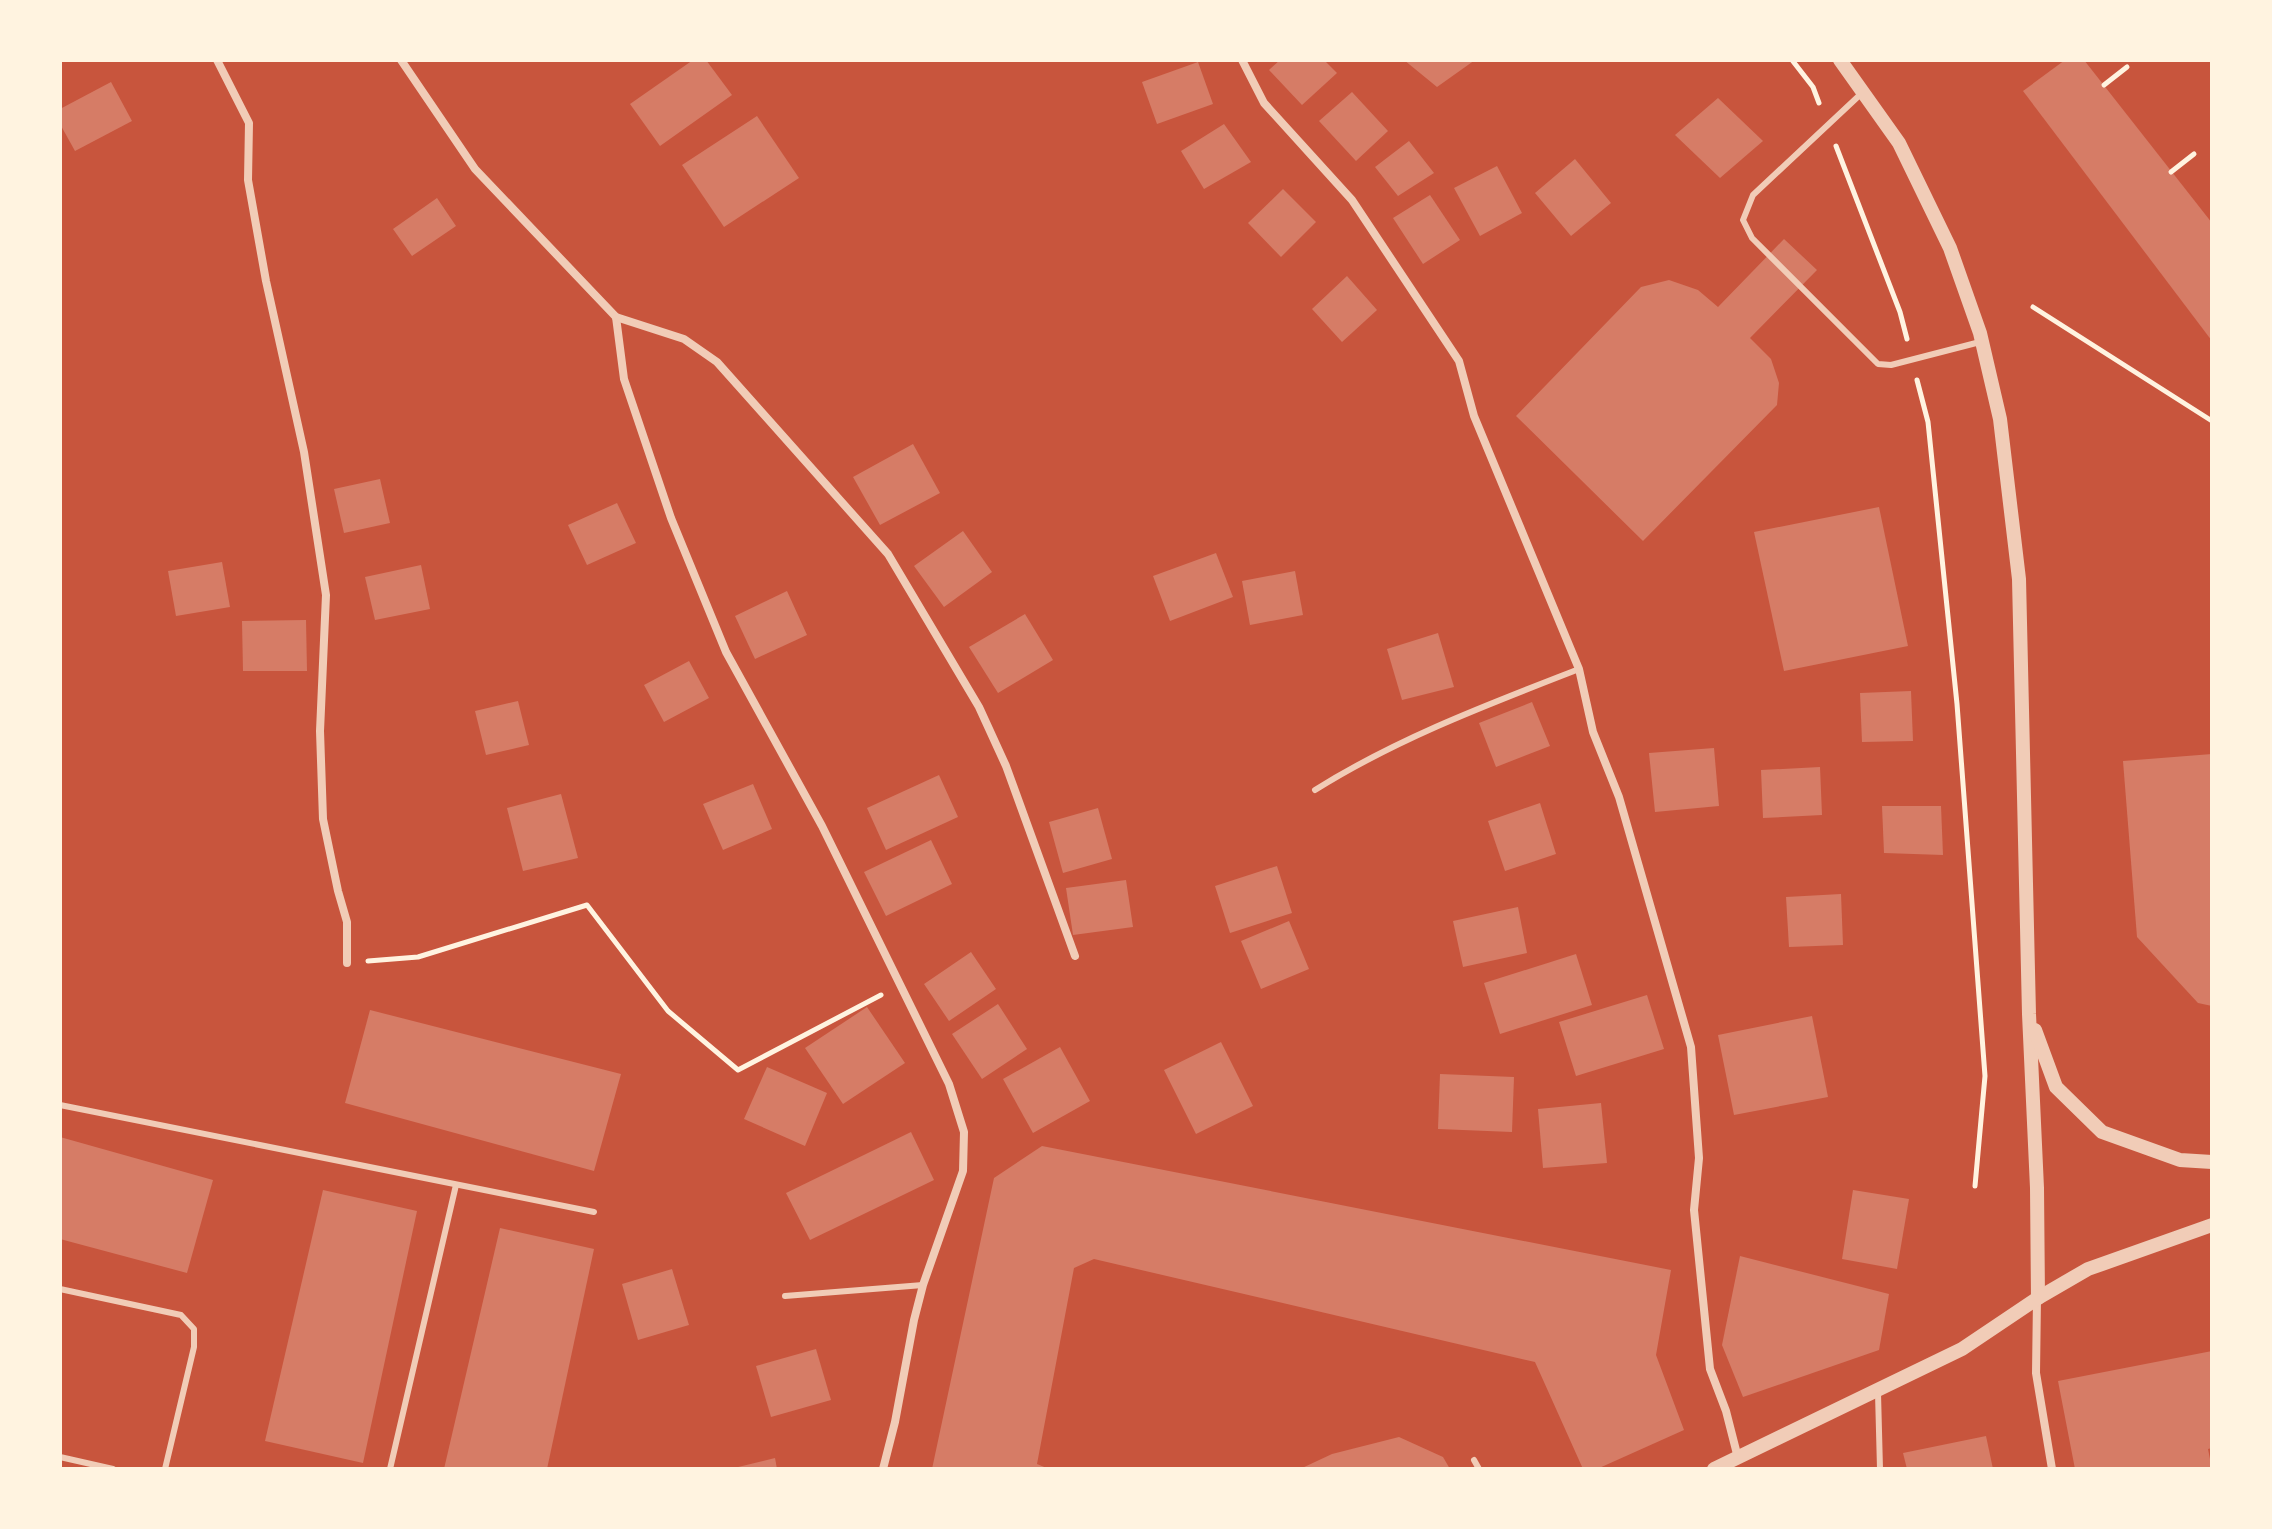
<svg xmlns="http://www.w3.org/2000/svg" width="2272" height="1529" viewBox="0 0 2272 1529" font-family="Roboto,sans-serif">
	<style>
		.building { fill: #d67c66 }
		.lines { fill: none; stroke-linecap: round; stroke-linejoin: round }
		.path { stroke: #fff3e0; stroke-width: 5 }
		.service { stroke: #f1ccb7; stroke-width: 6 }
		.minor { stroke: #f1ccb7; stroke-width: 8 }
		.tertiary { stroke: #f1ccb7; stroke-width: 14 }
	</style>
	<rect width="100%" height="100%" fill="#c8553d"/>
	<g class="building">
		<path d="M693,60H706L732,95L660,146L630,104Z"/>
		<path d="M1280,60H1324L1337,73L1302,105L1269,70Z"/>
		<path d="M1404,60H1475L1437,87Z"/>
		<path d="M2065,60H2084L2212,223V341L2023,91Z"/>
		<path d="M1198,62L1213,104L1157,124L1142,82Z"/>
		<path d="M111,82L132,121L75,151L60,124V109Z"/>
		<path d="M1352,92L1388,131L1356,161L1319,121Z"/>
		<path d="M1718,98L1763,141L1720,178L1675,135Z"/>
		<path d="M757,116L799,178L724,227L682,165Z"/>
		<path d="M1224,124L1251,162L1204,189L1181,151Z"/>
		<path d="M1409,141L1434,173L1398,196L1375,167Z"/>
		<path d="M1575,159L1611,203L1571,236L1535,193Z"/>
		<path d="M1497,166L1522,213L1480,236L1454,188Z"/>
		<path d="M1283,189L1316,222L1281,257L1248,223Z"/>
		<path d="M1430,195L1460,240L1423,264L1393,218Z"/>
		<path d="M437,198L456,226L412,256L393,229Z"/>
		<path d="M1784,239L1817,270L1750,338L1771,359L1779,383L1777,405L1643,541L1516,416L1641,287L1669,280L1698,290L1718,307Z"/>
		<path d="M1347,276L1377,310L1342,342L1312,309Z"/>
		<path d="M913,444L940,493L880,525L853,477Z"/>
		<path d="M380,479L390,523L344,533L334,489Z"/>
		<path d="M617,503L636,543L587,565L568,525Z"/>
		<path d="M1879,507L1908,646L1784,671L1754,532Z"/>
		<path d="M963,531L992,572L944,607L914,566Z"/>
		<path d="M1216,553L1233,597L1170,621L1153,576Z"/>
		<path d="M222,562L230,607L176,616L168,571Z"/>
		<path d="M421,565L430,609L375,620L365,577Z"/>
		<path d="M1295,571L1303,615L1250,625L1242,581Z"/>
		<path d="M787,591L807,635L755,659L735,616Z"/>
		<path d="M1025,614L1053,660L998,693L969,647Z"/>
		<path d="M306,620L307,671H243L242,621Z"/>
		<path d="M1438,633L1454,687L1402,700L1387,649Z"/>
		<path d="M689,661L709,698L664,722L644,685Z"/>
		<path d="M1911,691L1913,741L1862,742L1860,693Z"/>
		<path d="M518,701L529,745L486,755L475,711Z"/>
		<path d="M1532,702L1550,746L1496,767L1479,723Z"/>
		<path d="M1714,748L1719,806L1655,812L1649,753Z"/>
		<path d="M2212,754V1006L2198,1003L2137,937L2123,761Z"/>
		<path d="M1820,767L1822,815L1763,818L1761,770Z"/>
		<path d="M939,775L958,817L886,850L867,808Z"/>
		<path d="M753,784L772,829L723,850L703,804Z"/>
		<path d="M561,794L578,858L523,871L507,808Z"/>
		<path d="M1540,803L1556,854L1505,871L1488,821Z"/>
		<path d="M1882,806H1941L1943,855L1884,853Z"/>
		<path d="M1098,808L1112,859L1063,873L1049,822Z"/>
		<path d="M931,840L952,884L886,916L864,872Z"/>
		<path d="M1277,866L1292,913L1230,933L1215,886Z"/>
		<path d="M1126,880L1133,927L1073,935L1066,888Z"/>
		<path d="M1841,894L1843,945L1789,947L1786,897Z"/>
		<path d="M1518,907L1527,953L1463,967L1453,921Z"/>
		<path d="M1289,921L1309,969L1261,989L1241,941Z"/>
		<path d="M971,952L996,989L949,1021L924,984Z"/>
		<path d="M1576,954L1592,1005L1500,1034L1484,983Z"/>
		<path d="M1647,995L1664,1049L1576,1076L1559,1022Z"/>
		<path d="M998,1004L1027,1049L982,1079L952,1034Z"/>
		<path d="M867,1007L905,1063L843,1104L805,1048Z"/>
		<path d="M370,1010L621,1074L594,1171L345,1103Z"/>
		<path d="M1812,1016L1828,1097L1734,1115L1718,1035Z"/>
		<path d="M1221,1042L1253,1106L1196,1134L1164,1070Z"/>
		<path d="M1060,1047L1090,1101L1033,1133L1003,1079Z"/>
		<path d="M767,1067L827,1093L805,1146L744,1119Z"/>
		<path d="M1440,1074L1514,1077L1512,1132L1438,1129Z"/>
		<path d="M1601,1103L1607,1163L1543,1168L1538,1109Z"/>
		<path d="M911,1132L934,1180L810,1240L786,1193Z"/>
		<path d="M60,1137L213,1180L187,1273L60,1239Z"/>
		<path d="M1042,1146L1671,1270L1656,1355L1684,1430L1597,1469H1583L1535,1362L1094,1259L1074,1268L1037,1464L1049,1469H932L994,1178Z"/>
		<path d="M323,1190L417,1211L363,1463L265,1441Z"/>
		<path d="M1853,1190L1909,1199L1897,1269L1842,1259Z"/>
		<path d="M500,1228L594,1249L547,1469H444Z"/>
		<path d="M1740,1256L1889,1294L1879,1350L1743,1397L1722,1345Z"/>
		<path d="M672,1269L689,1325L638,1340L622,1284Z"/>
		<path d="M816,1349L831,1400L771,1417L756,1366Z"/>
		<path d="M2212,1351V1448L2208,1449L2212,1469H2075L2058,1381Z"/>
		<path d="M1986,1436L1993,1469H1907L1903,1453Z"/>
		<path d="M1399,1437L1443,1457L1450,1469H1300L1332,1454Z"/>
		<path d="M775,1458L777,1469H734V1468Z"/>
	</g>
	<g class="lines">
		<g class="path">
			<path d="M1792,60L1813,87L1819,103"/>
			<path d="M2104,85L2127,67"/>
			<path d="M1836,146L1900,312L1907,339"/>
			<path d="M2171,172L2194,154"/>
			<path d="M2033,307L2212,421"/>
			<path d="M1917,380L1928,422L1957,704L1985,1076L1975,1186"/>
			<path d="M368,961L418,957L587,905L668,1011L738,1070L881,995"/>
		</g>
		<g class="service">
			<path d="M1863,92L1753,195L1743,220L1752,238L1878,364L1891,365L1980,342"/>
			<path d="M1315,790C1398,738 1489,704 1579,669"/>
			<path d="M60,1105L594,1212"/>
			<path d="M60,1289L181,1315L194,1329V1347L165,1469"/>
			<path d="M785,1296L923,1285"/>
			<path d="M1878,1393L1880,1469"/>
			<path d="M60,1457L113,1469"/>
			<path d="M1474,1460L1479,1469"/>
			<path d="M390,1469L456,1185"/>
		</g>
		<g class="minor">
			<path d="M217,60L249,123L248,180L266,281L304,452L326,595L320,731L323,819L338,891L347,922V963"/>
			<path d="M401,60L475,169L616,317L624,379L671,518L726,652L822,826L949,1084L964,1132L963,1171L923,1285L914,1320L895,1422L883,1469"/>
			<path d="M1242,60L1264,103L1352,200L1459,361L1474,416L1579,669L1593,732L1619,797L1691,1047L1699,1158L1694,1210L1710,1369L1726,1411L1738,1458"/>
			<path d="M616,317L684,339L717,362L888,554L979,707L1006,766L1075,956"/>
			<path d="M2037,1298L2036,1373L2052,1469"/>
		</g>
		<g class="tertiary">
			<path d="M1840,60L1899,143L1950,248L1980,333L2000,419L2019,579L2029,1014L2037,1188L2038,1298"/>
			<path d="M2035,1030L2056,1087L2102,1132L2180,1160L2212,1162"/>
			<path d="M1714,1469L1962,1349L2038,1298L2088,1269L2212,1225"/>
		</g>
	</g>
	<rect width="2272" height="1529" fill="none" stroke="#fff3e0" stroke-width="124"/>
</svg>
